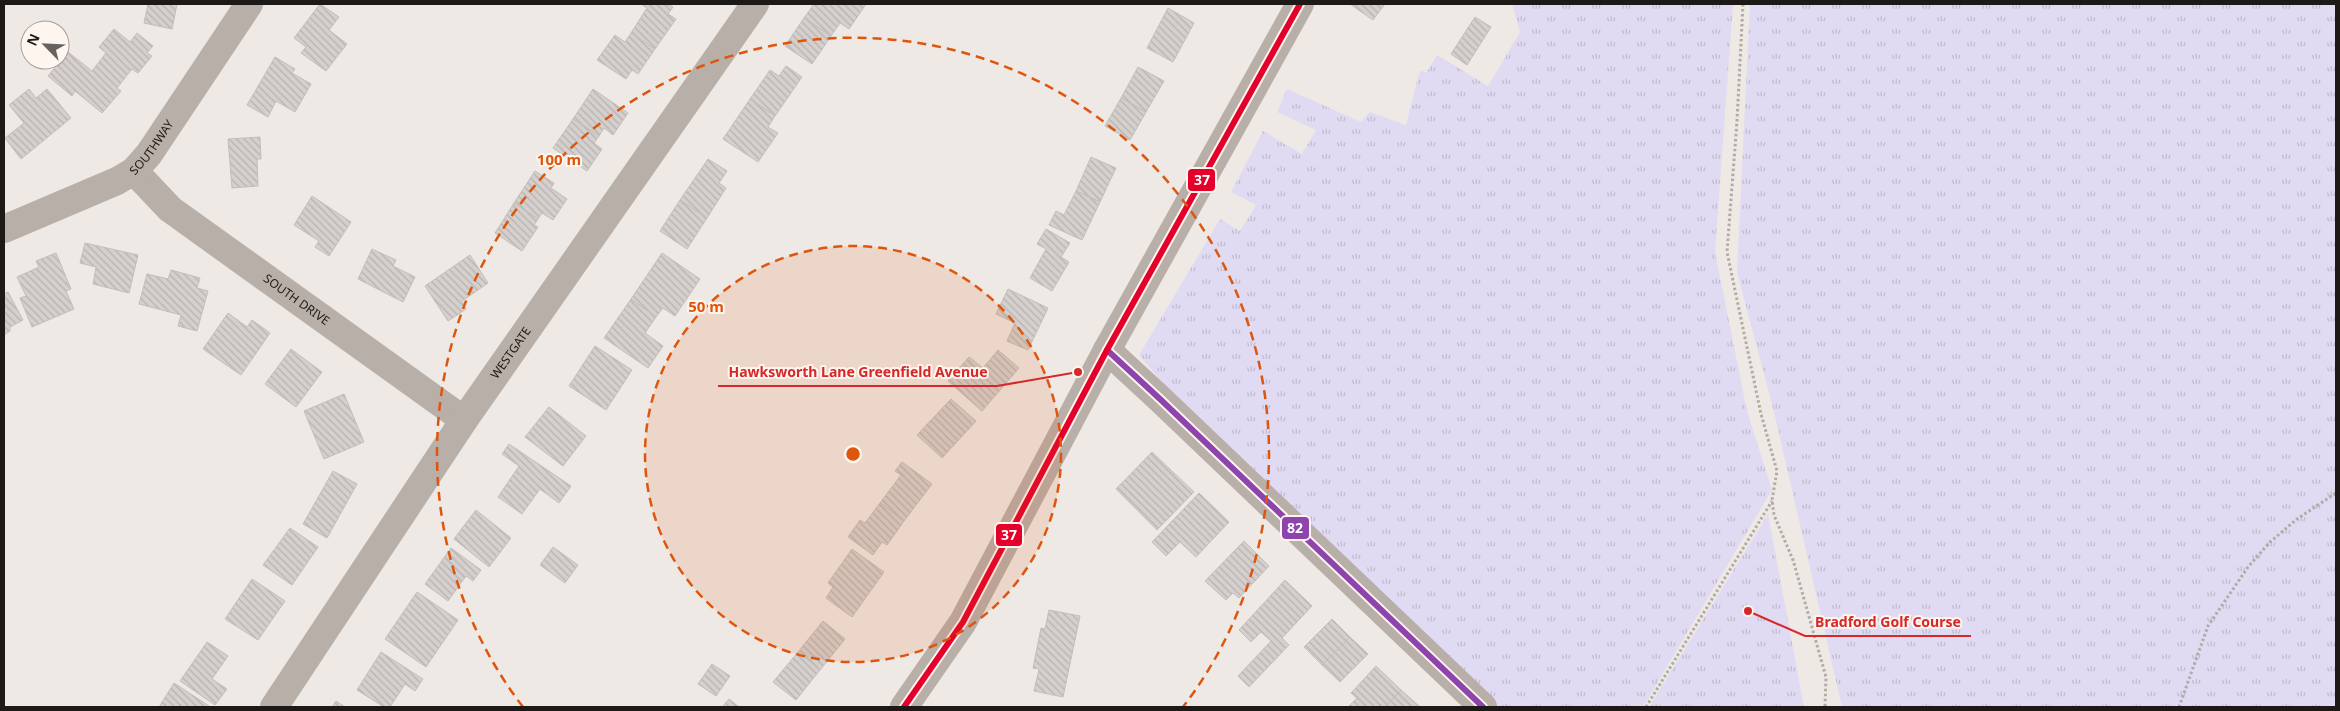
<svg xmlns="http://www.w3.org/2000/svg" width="2340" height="711" viewBox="0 0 2340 711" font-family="'Noto Sans',sans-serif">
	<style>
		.grass { fill: url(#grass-tufts) }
		.building { fill: url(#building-back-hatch); stroke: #c2bebb }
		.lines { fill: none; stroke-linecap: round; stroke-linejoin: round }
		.path { stroke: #b1aaa5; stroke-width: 3; stroke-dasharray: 2.5 2.5; stroke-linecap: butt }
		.minor { stroke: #b8afa8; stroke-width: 28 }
		.bus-1-casing { stroke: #fef5ef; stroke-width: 10 }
		.bus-2-casing { stroke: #fef5ef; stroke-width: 10 }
		.bus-1 { stroke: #8e44ad; stroke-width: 6 }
		.bus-2 { stroke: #e4002b; stroke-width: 6 }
		.ring { fill: none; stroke: #de560d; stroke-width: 2.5; stroke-dasharray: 9 6 }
		.labels { text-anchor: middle; stroke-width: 4; stroke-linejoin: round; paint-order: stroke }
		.street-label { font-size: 12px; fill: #1c1917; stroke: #fef5ef }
		.centre { fill: #de560d; stroke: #fef5ef; stroke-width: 2.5 }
		.ring-label { font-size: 15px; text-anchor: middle; font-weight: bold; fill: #de560d; stroke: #fef5ef; stroke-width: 4; stroke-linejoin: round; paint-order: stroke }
		.leader { fill: none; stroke: #d62828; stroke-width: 2 }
		.callout-dot { fill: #d62828; stroke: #fef5ef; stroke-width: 2 }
		.callout-label { font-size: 14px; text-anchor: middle; font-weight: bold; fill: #d62828; stroke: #fef5ef; stroke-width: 4; stroke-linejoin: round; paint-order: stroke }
		.line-badge { stroke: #fef5ef; stroke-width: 2 }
		.badge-label { font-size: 14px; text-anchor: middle; font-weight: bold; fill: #fff }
	</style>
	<defs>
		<pattern id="grass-tufts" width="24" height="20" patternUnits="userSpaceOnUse" patternTransform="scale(1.25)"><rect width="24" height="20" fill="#e0dbf2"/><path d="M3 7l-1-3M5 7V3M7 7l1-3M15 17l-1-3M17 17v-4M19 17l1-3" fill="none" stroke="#c0bbcf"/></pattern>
		<pattern id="building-back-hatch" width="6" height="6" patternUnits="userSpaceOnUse" patternTransform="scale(1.25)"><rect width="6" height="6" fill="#d5d0cd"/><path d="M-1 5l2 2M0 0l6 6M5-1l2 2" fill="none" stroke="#b6b2af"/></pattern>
	</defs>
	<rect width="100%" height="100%" fill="#eee9e4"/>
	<g class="grass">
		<path d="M1512,4H1733L1715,252L1747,411L1772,490L1643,707H1495L1171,393L1139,355L1220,219L1240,231L1256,205L1231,192L1263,131L1302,154L1316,130L1277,112L1287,89L1361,122L1370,112L1406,125L1418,77L1421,70L1426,73L1437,55L1488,86L1520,32Z"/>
		<path d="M1750,4H2336V707H1842L1774,412L1737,272Z"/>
		<path d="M1768,514L1804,707H1649Z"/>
	</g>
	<g class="building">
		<path d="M148,4H177L172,29L144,23Z"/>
		<path d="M320,4L339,17L329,30L347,44L326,71L301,53L306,47L294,38Z"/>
		<path d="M641,4H667L673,7L668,14L676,19L655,49L631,33L647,8Z"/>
		<path d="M814,4H866L849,29L840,23L831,36L804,18Z"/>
		<path d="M1350,4H1385L1373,20Z"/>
		<path d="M1168,8L1194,23L1173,62L1147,48Z"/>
		<path d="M1475,17L1491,27L1467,65L1451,54Z"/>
		<path d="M804,18L831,36L812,64L785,46Z"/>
		<path d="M114,29L130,42L137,33L153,46L147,53L152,56L138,73L132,69L117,88L121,91L102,113L75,91L72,96L48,76L68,52L92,71L106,53L99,47Z"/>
		<path d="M631,33L655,49L638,74L632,70L626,79L597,60L615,35L625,42Z"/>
		<path d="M275,57L295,69L292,73L311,84L295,112L276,101L268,117L247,105Z"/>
		<path d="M786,66L802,77L775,116L750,99L770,70L779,76Z"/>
		<path d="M1138,67L1164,81L1146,112L1121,98Z"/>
		<path d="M29,89L36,98L47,89L71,118L21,159L5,138L24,123L9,105Z"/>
		<path d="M593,89L628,113L613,135L604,128L599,136L573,119Z"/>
		<path d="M1121,98L1146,112L1130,140L1105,126Z"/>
		<path d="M750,99L775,116L768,127L778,133L758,162L723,139Z"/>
		<path d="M573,119L599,136L594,143L602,149L587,171L553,148Z"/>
		<path d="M260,137L261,159H257L258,186L232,188L228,139Z"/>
		<path d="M1091,157L1116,168L1100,202L1076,191Z"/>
		<path d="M708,159L727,171L719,183L726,188L707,218L680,200Z"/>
		<path d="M535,171L554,183L551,188L567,199L553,220L542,213L538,219L514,203Z"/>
		<path d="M1076,191L1100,202L1082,240L1049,225L1056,211L1064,215Z"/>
		<path d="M312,196L351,222L329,256L315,247L319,241L294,225Z"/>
		<path d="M680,200L707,218L687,249L660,231Z"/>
		<path d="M514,203L538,219L534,225L538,227L522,251L495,233Z"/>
		<path d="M1046,229L1070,243L1061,257L1069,262L1052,291L1030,278L1046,249L1037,244Z"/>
		<path d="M85,243L138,255L129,293L93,284L96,267L80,263Z"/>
		<path d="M372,249L396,260L393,266L415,277L403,302L358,279Z"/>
		<path d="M56,253L71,289L66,291L74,309L32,327L20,298L26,296L17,277L39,267L36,261Z"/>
		<path d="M662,253L700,279L675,316L663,308L656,317L631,299Z"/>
		<path d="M470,255L488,283L462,301L466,309L448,321L425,286Z"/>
		<path d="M171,270L200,278L197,288L208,291L197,331L178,326L181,315L139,304L147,274L168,279Z"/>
		<path d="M1008,289L1048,308L1028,350L1007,341L1015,323L996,314Z"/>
		<path d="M8,292L23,320L10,327V331L4,335V294Z"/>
		<path d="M631,299L656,317L645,333L663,346L648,368L604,338Z"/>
		<path d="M228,313L247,327L252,320L270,333L241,375L203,349Z"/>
		<path d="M595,346L632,370L606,410L569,386Z"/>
		<path d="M291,349L322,372L296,407L265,384Z"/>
		<path d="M998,350L1019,368L982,411L948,381L969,357L983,368Z"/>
		<path d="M344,394L364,442L324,459L304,411Z"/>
		<path d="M951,399L976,421L942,458L917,435Z"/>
		<path d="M549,407L586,436L563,466L525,437Z"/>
		<path d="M509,444L571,486L559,503L540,489L522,514L498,497L519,466L502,454Z"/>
		<path d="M1152,452L1194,492L1157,530L1116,489Z"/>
		<path d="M902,462L932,484L904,521L880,503L901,475L895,471Z"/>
		<path d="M333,471L357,484L327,538L303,524Z"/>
		<path d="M1199,493L1229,522L1196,557L1180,542L1166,556L1152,542Z"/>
		<path d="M880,503L904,521L887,545L882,542L873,555L848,537L860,520L865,523Z"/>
		<path d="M476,510L511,538L489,567L454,539Z"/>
		<path d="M290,528L318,547L292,585L263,565Z"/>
		<path d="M1244,541L1269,566L1239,598L1233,593L1226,600L1205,581Z"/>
		<path d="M553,547L578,565L565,583L540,565Z"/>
		<path d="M451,548L481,570L473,581L466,576L448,601L425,584Z"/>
		<path d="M852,549L884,572L852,617L826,598L833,587L828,583Z"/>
		<path d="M252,579L285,601L258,640L225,619Z"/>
		<path d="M1285,580L1312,606L1282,638L1289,645L1249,687L1238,676L1271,641L1261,632L1251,642L1239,630Z"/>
		<path d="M417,592L458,620L426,667L385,639Z"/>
		<path d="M1049,610L1080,616L1063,697L1034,691L1039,669L1033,668L1041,628L1045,629Z"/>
		<path d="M1332,619L1350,637L1322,665L1304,647Z"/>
		<path d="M823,621L845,639L820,670L798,652Z"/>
		<path d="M1350,637L1368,654L1340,682L1322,665Z"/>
		<path d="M207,642L228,656L212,679L227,689L215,705L180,681Z"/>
		<path d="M381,652L423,679L415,691L405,684L390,707H384L357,690Z"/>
		<path d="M798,652L820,670L796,700L773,682Z"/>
		<path d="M712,664L730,676L716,696L698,684Z"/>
		<path d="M1376,666L1401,690L1385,707H1348L1357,698L1351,693Z"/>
		<path d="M174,683L209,706L208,707H159Z"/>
		<path d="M1401,690L1420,707H1385Z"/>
		<path d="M729,699L739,707H722Z"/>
		<path d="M336,701L345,707H332Z"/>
	</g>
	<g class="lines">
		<g class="path">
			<path d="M1743,4L1737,121L1727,252L1761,414L1777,471L1772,500L1774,515L1793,560L1826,677L1825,707"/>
			<path d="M1646,707L1772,501"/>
			<path d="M2179,707L2208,626L2248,567L2270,542L2297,519L2336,493"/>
		</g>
		<g class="minor">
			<path id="s1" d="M134,171L170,209L464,420"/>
			<path id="s2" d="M4,229L117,181L134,171L149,154L249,4"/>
			<path d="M1107,350L1160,399L1483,707"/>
			<path id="s3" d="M274,707L464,420L755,4"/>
			<path d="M904,707L963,622L1107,350L1300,4"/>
		</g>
		<defs>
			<path id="bus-1" d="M1107,350L1160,399L1483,707"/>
			<path id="bus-2" d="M904,707L963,622L1107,350L1300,4"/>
		</defs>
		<use href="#bus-1" class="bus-1-casing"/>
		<use href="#bus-2" class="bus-2-casing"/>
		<use href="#bus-1" class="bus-1"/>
		<use href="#bus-2" class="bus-2"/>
	</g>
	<circle cx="853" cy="454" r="208" fill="#de560d" fill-opacity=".12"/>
	<g class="ring">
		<circle cx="853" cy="454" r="208"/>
		<path d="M523 707A416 416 0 1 1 1183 707"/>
	</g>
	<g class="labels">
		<g class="street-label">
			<text dy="4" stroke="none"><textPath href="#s2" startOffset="172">SOUTHWAY</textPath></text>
			<text dy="4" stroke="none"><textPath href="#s1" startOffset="208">SOUTH DRIVE</textPath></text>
			<text dy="4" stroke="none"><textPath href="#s3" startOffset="426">WESTGATE</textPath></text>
		</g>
	</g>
	<circle cx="853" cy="454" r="8" class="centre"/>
	<g class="ring-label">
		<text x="559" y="165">100 m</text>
		<text x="706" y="312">50 m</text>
	</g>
	<path class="leader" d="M1078 372L997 386H718M1748 611L1805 636H1971"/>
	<g class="callout-dot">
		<circle cx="1078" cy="372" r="5"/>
		<circle cx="1748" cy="611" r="5"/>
	</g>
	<g class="callout-label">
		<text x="858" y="377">Hawksworth Lane Greenfield Avenue</text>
		<text x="1888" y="627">Bradford Golf Course</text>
	</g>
	<g class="line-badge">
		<rect x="1187" y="168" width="29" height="24" rx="5" fill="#e4002b"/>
		<rect x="1281" y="516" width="29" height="24" rx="5" fill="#8e44ad"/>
		<rect x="995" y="523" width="28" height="24" rx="5" fill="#e4002b"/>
	</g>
	<g class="badge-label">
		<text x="1202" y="185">37</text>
		<text x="1295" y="533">82</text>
		<text x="1009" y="540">37</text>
	</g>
	<rect width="2340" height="711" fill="none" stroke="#1c1917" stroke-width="10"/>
	<g transform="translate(45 45) rotate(294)"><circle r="24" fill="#fef5ef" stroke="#a49d99"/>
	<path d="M0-4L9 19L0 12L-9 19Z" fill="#66625f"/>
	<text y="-8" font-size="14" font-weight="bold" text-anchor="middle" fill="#1c1917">N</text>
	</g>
</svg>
